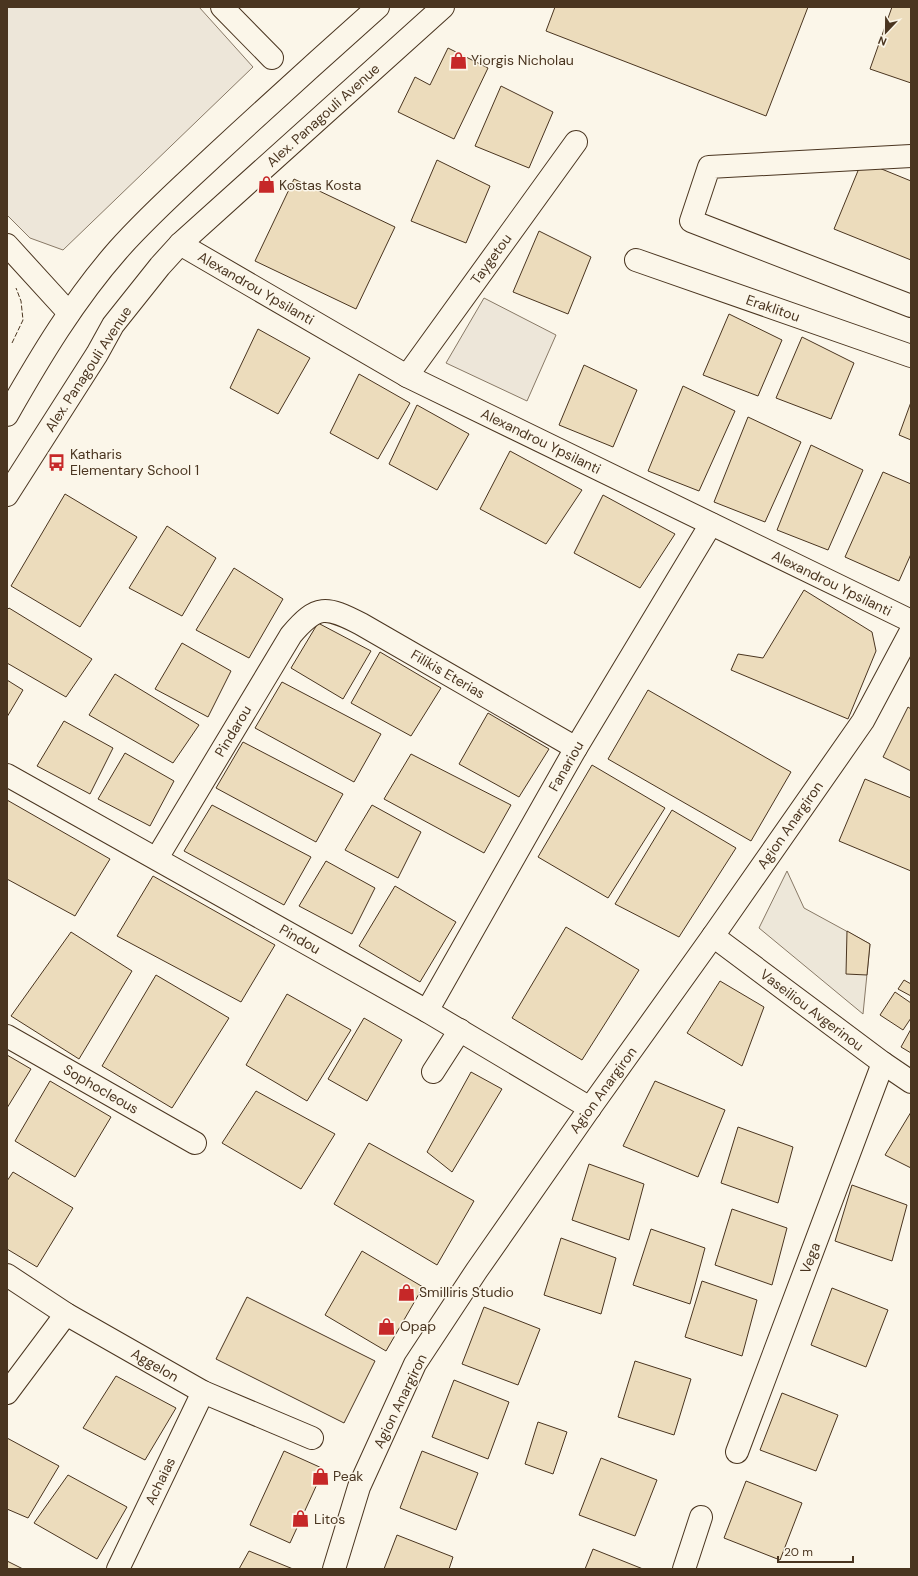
<svg xmlns="http://www.w3.org/2000/svg" width="918" height="1576" viewBox="0 0 918 1576" font-family="'DM Sans',sans-serif">
	<style>
		.green { fill: #ede6d9; stroke: #887966 }
		.parking { fill: #ede7d9; stroke: #887966 }
		.building { fill: #ecdcbc; stroke: #4a3520 }
		.lines { fill: none; stroke-linecap: round; stroke-linejoin: round }
		.minor-casing { stroke: #4a3520; stroke-width: 24 }
		.major-casing { stroke: #4a3520; stroke-width: 24 }
		.minor { stroke: #fbf6e9; stroke-width: 22 }
		.major { stroke: #fbf6e9; stroke-width: 22 }
		.fence { stroke: #4a3520; stroke-width: 1; stroke-dasharray: 5 2; stroke-linecap: butt }
		.labels { text-anchor: middle; stroke-width: 3; stroke-linejoin: round; paint-order: stroke }
		.poi-label { font-size: 14px; fill: #4a3520; stroke: #fbf6e9; text-anchor: start }
		.street-label { font-size: 14px; fill: #4a3520; stroke: #fbf6e9 }
	</style>
	<rect width="100%" height="100%" fill="#fbf6e9"/>
	<g class="green">
		<path d="M7,7H199L253,67L63,250L30,238L7,215Z"/>
		<path d="M484,298L556,335L527,401L446,363Z"/>
	</g>
	<path class="parking" d="M787,871L804,908L870,944L863,1014L759,928Z"/>
	<g class="building">
		<path d="M555,7H808L766,116L546,31Z"/>
		<path d="M892,7H911V83L870,69Z"/>
		<path d="M448,48L488,68L454,139L398,112L415,77L430,85Z"/>
		<path d="M501,86L553,112L529,168L475,146Z"/>
		<path d="M437,160L490,186L466,243L411,221Z"/>
		<path d="M862,161L911,181V260L834,229Z"/>
		<path d="M294,179L395,227L356,309L255,261Z"/>
		<path d="M539,231L591,257L568,314L513,292Z"/>
		<path d="M729,314L782,340L758,396L703,375Z"/>
		<path d="M258,329L310,358L278,414L230,388Z"/>
		<path d="M802,337L854,363L831,419L776,398Z"/>
		<path d="M584,365L637,390L613,447L559,425Z"/>
		<path d="M359,374L410,403L378,459L330,433Z"/>
		<path d="M683,386L735,411L699,491L648,471Z"/>
		<path d="M911,402V440L899,435Z"/>
		<path d="M417,405L469,434L437,490L389,464Z"/>
		<path d="M748,417L801,442L765,522L714,502Z"/>
		<path d="M811,445L863,470L828,550L777,530Z"/>
		<path d="M510,451L582,490L546,544L480,509Z"/>
		<path d="M883,472L911,484V554L899,581L845,557Z"/>
		<path d="M65,494L137,537L80,627L11,586Z"/>
		<path d="M603,495L675,534L640,588L574,553Z"/>
		<path d="M167,526L216,558L182,616L129,588Z"/>
		<path d="M234,568L283,599L249,658L196,630Z"/>
		<path d="M804,590L872,632L876,651L848,719L731,670L738,654L763,658Z"/>
		<path d="M9,608L92,659L66,697L7,663V610Z"/>
		<path d="M318,623L371,651L343,699L291,668Z"/>
		<path d="M182,643L231,671L208,717L155,689Z"/>
		<path d="M380,652L441,688L411,736L351,703Z"/>
		<path d="M115,674L199,725L173,763L89,715Z"/>
		<path d="M7,680L23,690L7,717Z"/>
		<path d="M282,682L381,734L354,782L255,728Z"/>
		<path d="M648,690L791,772L751,841L608,759Z"/>
		<path d="M908,707L911,709V771L883,757Z"/>
		<path d="M488,713L549,749L519,797L459,764Z"/>
		<path d="M64,721L113,748L90,794L37,766Z"/>
		<path d="M243,742L343,794L316,842L216,788Z"/>
		<path d="M125,753L174,781L150,826L98,799Z"/>
		<path d="M411,754L511,805L484,853L384,799Z"/>
		<path d="M592,765L665,808L608,898L538,857Z"/>
		<path d="M865,779L911,798V871L839,841Z"/>
		<path d="M7,800L110,859L75,916L7,879Z"/>
		<path d="M212,805L311,857L284,905L184,851Z"/>
		<path d="M372,805L421,832L398,878L345,850Z"/>
		<path d="M672,810L736,848L679,937L615,904Z"/>
		<path d="M326,861L375,888L352,934L299,906Z"/>
		<path d="M153,876L275,945L241,1002L117,936Z"/>
		<path d="M395,886L456,922L420,982L359,946Z"/>
		<path d="M566,927L639,970L582,1060L512,1018Z"/>
		<path d="M847,931L870,944L867,975L846,974Z"/>
		<path d="M71,932L132,971L79,1059L11,1016Z"/>
		<path d="M156,975L229,1018L172,1108L102,1066Z"/>
		<path d="M904,980L911,984V996L898,989Z"/>
		<path d="M720,981L764,1007L742,1066L687,1033Z"/>
		<path d="M895,992L911,1003V1018L903,1030L880,1015Z"/>
		<path d="M287,994L351,1030L307,1101L246,1065Z"/>
		<path d="M364,1018L402,1040L367,1101L328,1079Z"/>
		<path d="M911,1029V1053L901,1047Z"/>
		<path d="M7,1055L31,1069L7,1108Z"/>
		<path d="M471,1072L502,1089L452,1172L427,1152Z"/>
		<path d="M50,1081L111,1117L75,1177L15,1141Z"/>
		<path d="M655,1081L725,1110L698,1177L623,1146Z"/>
		<path d="M256,1091L335,1134L301,1189L222,1143Z"/>
		<path d="M911,1112V1168L885,1155Z"/>
		<path d="M738,1127L793,1147L778,1203L721,1183Z"/>
		<path d="M369,1143L474,1201L437,1265L334,1204Z"/>
		<path d="M589,1164L644,1184L629,1240L572,1220Z"/>
		<path d="M13,1172L73,1208L37,1267L7,1249V1181Z"/>
		<path d="M852,1185L907,1205L892,1261L835,1241Z"/>
		<path d="M732,1209L787,1228L772,1285L715,1265Z"/>
		<path d="M651,1229L705,1248L690,1304L633,1285Z"/>
		<path d="M561,1238L616,1258L601,1314L544,1295Z"/>
		<path d="M362,1251L423,1287L386,1351L325,1315Z"/>
		<path d="M702,1281L757,1300L742,1356L685,1337Z"/>
		<path d="M832,1288L888,1310L866,1367L811,1345Z"/>
		<path d="M247,1297L375,1361L344,1423L216,1359Z"/>
		<path d="M484,1307L540,1329L518,1385L462,1364Z"/>
		<path d="M635,1361L691,1379L674,1435L618,1417Z"/>
		<path d="M116,1376L176,1408L145,1460L83,1428Z"/>
		<path d="M454,1380L509,1402L488,1459L432,1437Z"/>
		<path d="M782,1393L838,1415L816,1471L760,1450Z"/>
		<path d="M538,1422L567,1432L553,1474L525,1464Z"/>
		<path d="M7,1438L59,1466L28,1518L7,1509Z"/>
		<path d="M284,1451L324,1469L290,1543L250,1525Z"/>
		<path d="M422,1451L478,1473L456,1530L400,1508Z"/>
		<path d="M601,1458L657,1480L635,1536L579,1515Z"/>
		<path d="M68,1475L127,1507L97,1559L34,1523Z"/>
		<path d="M746,1481L802,1503L780,1560L724,1538Z"/>
		<path d="M397,1535L453,1557L449,1569H384Z"/>
		<path d="M593,1549L643,1569H585Z"/>
		<path d="M249,1551L293,1569H239Z"/>
		<path d="M7,1561L23,1569H7Z"/>
	</g>
	<g class="lines">
		<defs>
			<g id="minor">
				<path d="M222,7L272,58"/>
				<path d="M911,156L709,167L691,221L911,306"/>
				<path d="M180,244L407,376L911,621"/>
				<path d="M7,245L69,313"/>
				<path d="M636,260L911,356"/>
				<path d="M407,376L576,142"/>
				<path d="M7,775L427,1011L590,1108"/>
				<path d="M157,858L291,635C317,604 326,606 361,624L576,748"/>
				<path d="M713,936L883,1063L911,1082"/>
				<path d="M427,1011L576,748L711,524"/>
				<path d="M7,1036L195,1143"/>
				<path d="M433,1072L460,1030"/>
				<path d="M7,1275L66,1314L203,1392L312,1438"/>
				<path d="M7,1393L66,1314"/>
				<path d="M737,1452L883,1063"/>
				<path d="M118,1569L203,1392"/>
				<path d="M334,1569L359,1487L415,1364L477,1270L590,1108L713,936L863,721L911,631"/>
				<path d="M684,1569L701,1517"/>
			</g>
			<g id="major">
				<path d="M7,415C40,357 74,300 118,250C148,216 182,186 215,155C269,105 323,56 378,7"/>
				<path d="M7,495L97,354L113,325L160,266L180,244L443,7"/>
			</g>
		</defs>
		<use href="#minor" class="minor-casing"/>
		<use href="#major" class="major-casing"/>
		<use href="#minor" class="minor"/>
		<use href="#major" class="major"/>
		<path class="fence" d="M12,343L23,320L21,301L16,288"/>
	</g>
	<defs>
		<symbol id="shop-bare" viewBox="-9 -9 18 18"><path d="M-5-2.5h2.3a2.7 3.5 0 0 1 5.4 0H5L5.5 6h-11ZM-1.5-2.5h3a1.5 2.3 0 0 0-3 0Z" fill="#c62828" stroke="#fbf6e9" stroke-width="2.5" paint-order="stroke"/></symbol>
		<symbol id="bus-bare" viewBox="-9 -9 18 18"><path d="M-5-6H5V4H4V6H2V4H-2V6H-4V4H-5ZM-3.5-4V0h7V-4ZM-3.5 1.2v1.5H-2V1.2ZM2 1.2v1.5H3.5V1.2Z" fill="#c62828" stroke="#fbf6e9" stroke-width="2.5" paint-order="stroke"/></symbol>
	</defs>
	<g fill-rule="evenodd">
		<use href="#shop-bare" x="446" y="48" width="25" height="25"/>
		<use href="#shop-bare" x="254" y="172" width="25" height="25"/>
		<use href="#bus-bare" x="44" y="450" width="25" height="25"/>
		<use href="#shop-bare" x="394" y="1280" width="25" height="25"/>
		<use href="#shop-bare" x="374" y="1314" width="25" height="25"/>
		<use href="#shop-bare" x="308" y="1464" width="25" height="25"/>
		<use href="#shop-bare" x="288" y="1506" width="25" height="25"/>
	</g>
	<g class="labels">
		<g class="poi-label">
			<text x="471" y="65">Yiorgis Nicholau</text>
			<text x="279" y="190">Kostas Kosta</text>
			<text x="70" y="459">Katharis<tspan x="70" dy="16">Elementary School 1</tspan></text>
			<text x="419" y="1297">Smilliris Studio</text>
			<text x="400" y="1331">Opap</text>
			<text x="333" y="1481">Peak</text>
			<text x="314" y="1524">Litos</text>
		</g>
		<g class="street-label">
			<text transform="translate(323 115) rotate(-42)" y="5">Alex. Panagouli Avenue</text>
			<text transform="translate(491 259) rotate(-54)" y="5">Taygetou</text>
			<text transform="translate(256 288) rotate(30)" y="5">Alexandrou Ypsilanti</text>
			<text transform="translate(773 308) rotate(19)" y="5">Eraklitou</text>
			<text transform="translate(88 369) rotate(-57)" y="5">Alex. Panagouli Avenue</text>
			<text transform="translate(541 441) rotate(26)" y="5">Alexandrou Ypsilanti</text>
			<text transform="translate(832 583) rotate(26)" y="5">Alexandrou Ypsilanti</text>
			<text transform="translate(448 674) rotate(30)" y="5">Filikis Eterias</text>
			<text transform="translate(233 731) rotate(-59)" y="5">Pindarou</text>
			<text transform="translate(566 766) rotate(-60)" y="5">Fanariou</text>
			<text transform="translate(790 825) rotate(-55)" y="5">Agion Anargiron</text>
			<text transform="translate(300 939) rotate(30)" y="5">Pindou</text>
			<text transform="translate(812 1010) rotate(37)" y="5">Vaseiliou Avgerinou</text>
			<text transform="translate(101 1089) rotate(30)" y="5">Sophocleous</text>
			<text transform="translate(603 1090) rotate(-54)" y="5">Agion Anargiron</text>
			<text transform="translate(810 1258) rotate(-69)" y="5">Vega</text>
			<text transform="translate(155 1365) rotate(30)" y="5">Aggelon</text>
			<text transform="translate(400 1401) rotate(-64)" y="5">Agion Anargiron</text>
			<text transform="translate(160 1481) rotate(-64)" y="5">Achaias</text>
		</g>
	</g>
	<rect width="918" height="1576" fill="none" stroke="#4a3520" stroke-width="16"/>
	<g transform="translate(886 32) rotate(202)" stroke="#fbf6e9" stroke-width="3" paint-order="stroke">
	<path d="M0-3L7 15L0 10L-7 15Z" fill="#4a3520"/>
	<text y="-6" font-size="11" font-weight="bold" text-anchor="middle" fill="#4a3520">N</text>
	</g>
	<path d="M778 1556v6h75v-6" fill="none" stroke="#4a3520" stroke-width="2"/>
	<text x="784" y="1556" font-size="12" fill="#4a3520" stroke="#fbf6e9" stroke-width="3" paint-order="stroke">20 m</text>
</svg>
